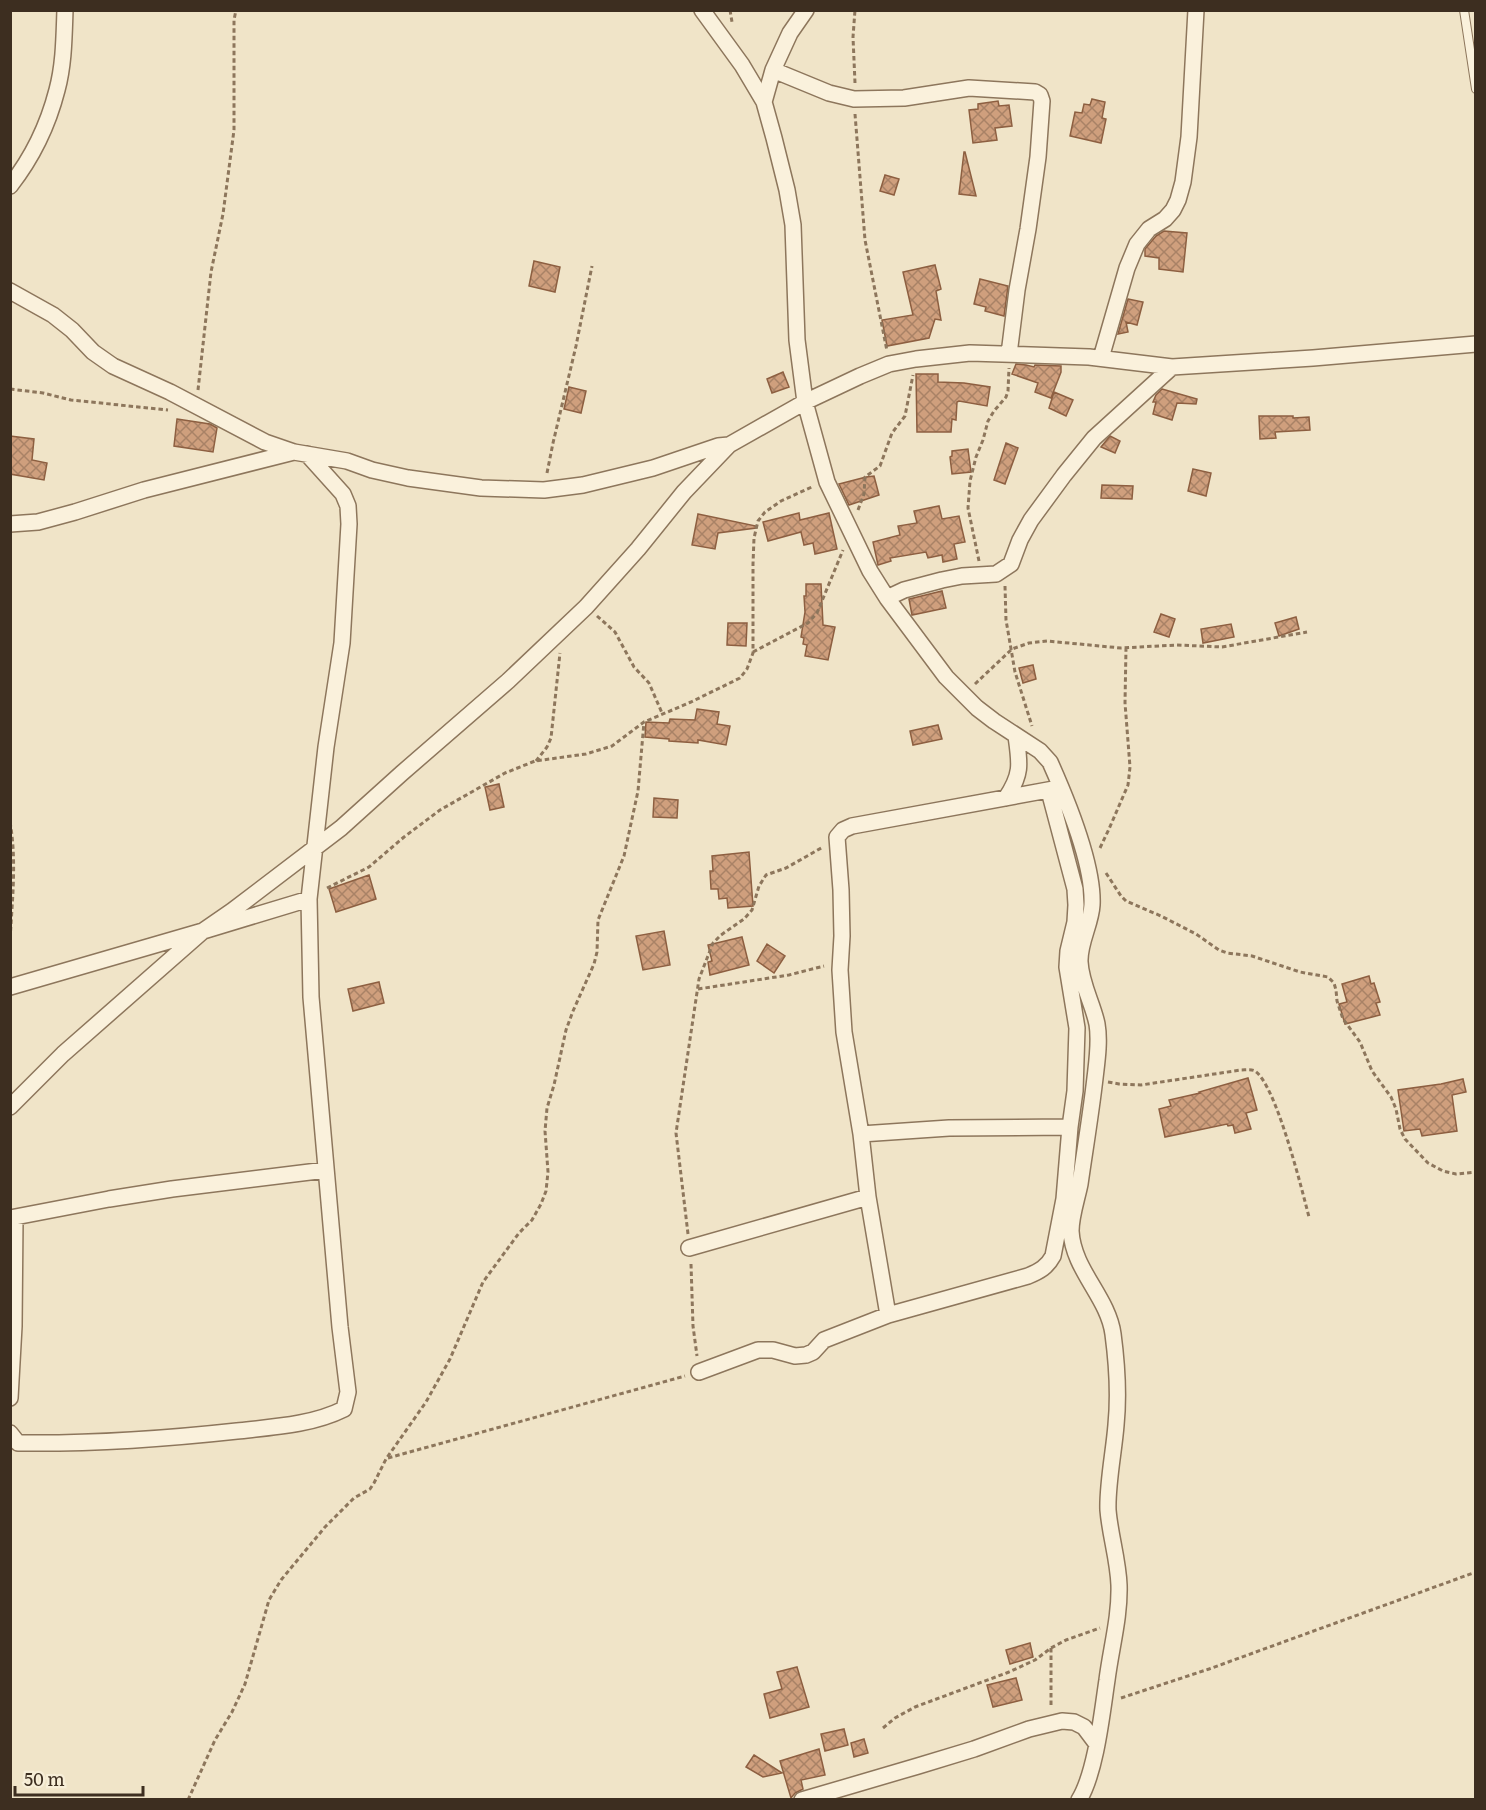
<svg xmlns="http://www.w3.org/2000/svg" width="1486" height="1810" viewBox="0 0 1486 1810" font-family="Literata,serif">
<defs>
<pattern id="building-cross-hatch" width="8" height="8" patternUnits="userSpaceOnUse" patternTransform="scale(1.5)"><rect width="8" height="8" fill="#cf9f7d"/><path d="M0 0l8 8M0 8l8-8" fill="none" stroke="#a98266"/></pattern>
</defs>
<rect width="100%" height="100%" fill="#f0e4c8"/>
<!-- building -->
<path fill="url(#building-cross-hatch)" stroke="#8d5f41" stroke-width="1.5" d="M1092,99L1105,102L1102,118L1106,119L1101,143L1070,136L1075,112L1082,113L1084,104L1090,105Z
M998,101L999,106L1009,105L1012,126L995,128L997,140L973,143L969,110L978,109V104Z
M964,152H965L976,196L959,194Z
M885,175L899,179L894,195L880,191Z
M1164,231L1187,233L1183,272L1159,269V258L1145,256V249L1156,236Z
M534,261L560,267L555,292L529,286Z
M935,265L941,289L936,291L941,320L935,319L929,338L887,346L882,320L913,315L903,272Z
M980,279L1008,286L1004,316L985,311L986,307L974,304Z
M1128,299L1143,302L1137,325L1126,322L1128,332L1118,334Z
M1016,364L1026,365L1034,367L1035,365L1061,366V372L1051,398L1035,392L1038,383L1012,374Z
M783,372L789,387L772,393L767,379Z
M916,374H938V382L964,383L990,387L987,406L959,401L957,402L956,420L952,419L951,432H917Z
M569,387L586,391L581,413L564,409Z
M1162,389L1197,399L1196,404L1177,403L1172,420L1153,414L1156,402H1153L1156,395Z
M1054,392L1073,400L1066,416L1049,408Z
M1259,416H1293V418L1309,417L1310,430L1275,432L1276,438L1260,439Z
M177,419L210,424L217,428L213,452L174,446Z
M10,436L34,439L32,460L47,463L44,480L10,474Z
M1110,436L1120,441L1115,453L1101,447Z
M1006,443L1018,448L1005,484L994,480Z
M968,449L971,472L952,474L950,457L952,456V451Z
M1193,469L1211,473L1206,496L1188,491Z
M874,476L879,495L849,505L839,484L866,477Z
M1102,485L1133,486L1132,499L1101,498Z
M939,506L942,519L959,516L965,542L954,544L957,559L943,562L942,555L928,558L926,552L890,558L891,561L878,565L873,542L900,535L898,526L917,523L914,511Z
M799,513L800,520L829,513L837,549L815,554L813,543L804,545L801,532L768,541L763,522Z
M698,514L756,526V528L718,533L715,549L692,545Z
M806,584H821L823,625L835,627L828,660L805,656L807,645L803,644L804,638L801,637L805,612L804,596H806Z
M942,591L946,608L912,615L909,599Z
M1161,614L1175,619L1169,637L1154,632Z
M1296,617L1299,629L1279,636L1275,623Z
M728,623H747L746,646L727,645Z
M1231,624L1234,637L1203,643L1201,629Z
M1033,665L1036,679L1023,683L1019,668Z
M697,709L719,712L717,724L730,726L726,745L698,740V743L669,741V739L645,737L646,722L669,723L670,719L695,720Z
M938,725L942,739L913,745L910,731Z
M499,784L504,807L490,810L485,787Z
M654,798L678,800L677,818L653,817Z
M749,852L753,906L728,908L727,898L719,899L718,889H711L710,871H713L712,856Z
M369,875L376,899L336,912L329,889Z
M664,931L670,965L643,970L636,936Z
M742,937L749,965L710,975L708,962L712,961L708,945Z
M767,944L785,956L774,973L757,961Z
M1369,976L1371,984L1374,983L1380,1002L1376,1003L1380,1015L1345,1024L1339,1004L1347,1002L1342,984Z
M379,982L384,1003L353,1011L348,989Z
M1248,1078L1257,1110L1246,1113L1251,1129L1235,1133L1233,1125L1228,1126L1227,1124L1165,1137L1159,1109L1171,1106L1169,1100L1200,1093L1199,1092Z
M1463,1079L1466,1092L1452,1095L1457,1131L1422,1136L1420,1129L1404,1131L1398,1090L1441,1084Z
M1030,1643L1033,1657L1010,1664L1006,1650Z
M797,1667L809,1707L770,1718L764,1694L782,1689L777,1672Z
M1016,1678L1022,1700L993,1707L987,1685Z
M844,1729L848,1745L825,1751L821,1734Z
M864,1739L868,1753L854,1757L851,1743Z
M819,1749L825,1775L801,1780L803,1789L795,1793L791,1798L780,1761Z
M754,1755L782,1773L763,1777L746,1767Z"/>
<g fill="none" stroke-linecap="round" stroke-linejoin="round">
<!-- service casing -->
<g stroke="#8d765c" stroke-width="10">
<path id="service" d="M1464,10L1476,89"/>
</g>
<!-- minor casing -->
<g stroke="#8d765c" stroke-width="18">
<path id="minor" d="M702,10L742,65L764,102L774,138L787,190L793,225L797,340L805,402L827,482L870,571L887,598L946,677L977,708L994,721L1040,751L1050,762C1067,800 1094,864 1092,905C1091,924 1079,943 1080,962C1081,984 1093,1004 1097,1024C1100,1041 1097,1061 1095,1078C1091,1113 1085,1149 1080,1184C1077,1199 1071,1216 1071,1231C1073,1270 1108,1297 1113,1334C1117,1364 1119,1395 1116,1425C1114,1451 1107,1485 1108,1510C1110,1535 1118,1559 1119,1585C1120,1617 1111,1648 1107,1680C1102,1713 1096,1772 1079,1800
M773,70L829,93L854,99L904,98L969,88L1035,92L1040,95L1042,101L1038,157L1028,229L1017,290L1009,354
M764,102L773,70L790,33L806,10
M10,186C32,158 48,125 57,90C64,64 64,37 65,10
M10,291L53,315L72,330L93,352L113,366L170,392L265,442L294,452L347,461L372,470L408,478L481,488L544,490L583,485L653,468L718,446L729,445
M1101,358L1127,268L1137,244L1149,229L1165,219L1173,210L1178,200L1183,182L1189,137L1196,10
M10,524L38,522L75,512L144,490L294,452
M887,598L904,590L942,580L962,576L996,574L1011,564L1020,540L1031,520L1064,475L1094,438L1172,367
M1006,798C1022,774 1020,764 1016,736
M10,987L203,931L309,899
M10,1107L63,1054L203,931L232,911L341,828L402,773L508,681L586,607L638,549L684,492L729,445L805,402L860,376L889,364L916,359L970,353L1089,357L1172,367L1313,358L1476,344
M861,1134L949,1128L1070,1127
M10,1218L109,1199L172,1189L326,1170
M689,1248L868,1197
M888,1315L868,1197L861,1134L844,1032L840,970L842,936L841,890L837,837L843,830L852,826L1059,788
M699,1372L758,1350H773L795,1356L806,1355L813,1352L824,1340L888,1315L1028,1276C1040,1271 1047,1267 1053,1256L1064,1199L1070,1127L1075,1091L1077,1028L1067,967L1068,951L1075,922L1076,905L1075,889L1049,791
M10,1398L14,1326L15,1218
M10,1433L18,1443C91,1444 164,1439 237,1431C273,1427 312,1425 344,1409L348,1392L340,1327L311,997L309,899L326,747L342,643L349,524L348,506L343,494L307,454
M802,1800L918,1766L974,1749L1029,1729L1062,1721L1074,1722L1084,1727L1096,1743"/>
</g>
<!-- path -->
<path stroke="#8d765c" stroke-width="3" stroke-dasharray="4.5 3" stroke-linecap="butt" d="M730,10L732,22
M855,83L853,37L855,10
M855,114L865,240L887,351
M10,389L43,393L71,400L168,410
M198,390L211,272L223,214L234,130V20L236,10
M547,473L553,443L576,346L592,266
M858,510L864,494L865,477L880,466L892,433L905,416L913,375
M979,561L968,508L970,481L976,457L983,440L988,421L994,411L1006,397L1008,391L1009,368
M1005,586L1006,620L1015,672L1032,726
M597,616L615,632L634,667L649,683L662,713
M753,652L808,623L817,613L843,550
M975,684L1012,649L1029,643L1047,641L1121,648L1177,645L1222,647L1307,632
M536,761L547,747L551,738L560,653
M10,822C17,861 12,902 10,941
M1100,848L1109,829L1128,785L1130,767L1125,703L1126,648
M1106,873L1121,896L1126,901L1161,916L1196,934L1219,950L1227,953L1252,956L1300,972L1328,977L1334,983L1336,990L1337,1001L1343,1019L1360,1042L1372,1071L1391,1097L1396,1109L1400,1129L1405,1139L1428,1163L1443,1171L1456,1174L1476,1172
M327,888L369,867L404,837L440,810L505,773L535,761L586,754L612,746L644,722L691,702L740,678L747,669L753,653V564L754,538L758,521L765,512L781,501L814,486
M698,989L789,975L824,966
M1108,1082L1119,1084L1141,1085L1241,1070C1246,1070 1251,1069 1255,1071C1276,1085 1302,1190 1309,1217
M688,1234L676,1133L699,979L713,943L721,935L744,919L752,910L759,886L766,875L786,868L823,847
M691,1264L693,1326L697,1356
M388,1458L685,1376
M1051,1648V1708
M1121,1698L1209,1669L1476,1572
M883,1728L895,1718L915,1707L1009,1672L1035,1660L1051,1648L1066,1640L1100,1628
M188,1800L215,1740L232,1712L245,1684L269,1600L281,1580L325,1527L354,1498L370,1489L374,1483L386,1459L426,1402L450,1359L483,1282L519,1233L532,1220L541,1204L546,1191L548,1172L545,1131L547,1108L554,1085L566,1030L573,1011L594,964L597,952L598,920L624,856L638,791L644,722"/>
<!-- service -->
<use href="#service" stroke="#faf1dc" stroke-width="8"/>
<!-- minor -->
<use href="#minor" stroke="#faf1dc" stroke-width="15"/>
</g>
<!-- border -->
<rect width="1486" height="1810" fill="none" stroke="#3d2e20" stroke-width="24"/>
<!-- scale -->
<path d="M15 1786v9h128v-9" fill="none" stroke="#3d2e20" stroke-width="3"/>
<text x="24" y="1786" font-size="18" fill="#3d2e20" stroke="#f7eed8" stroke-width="4.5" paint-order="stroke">50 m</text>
</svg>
